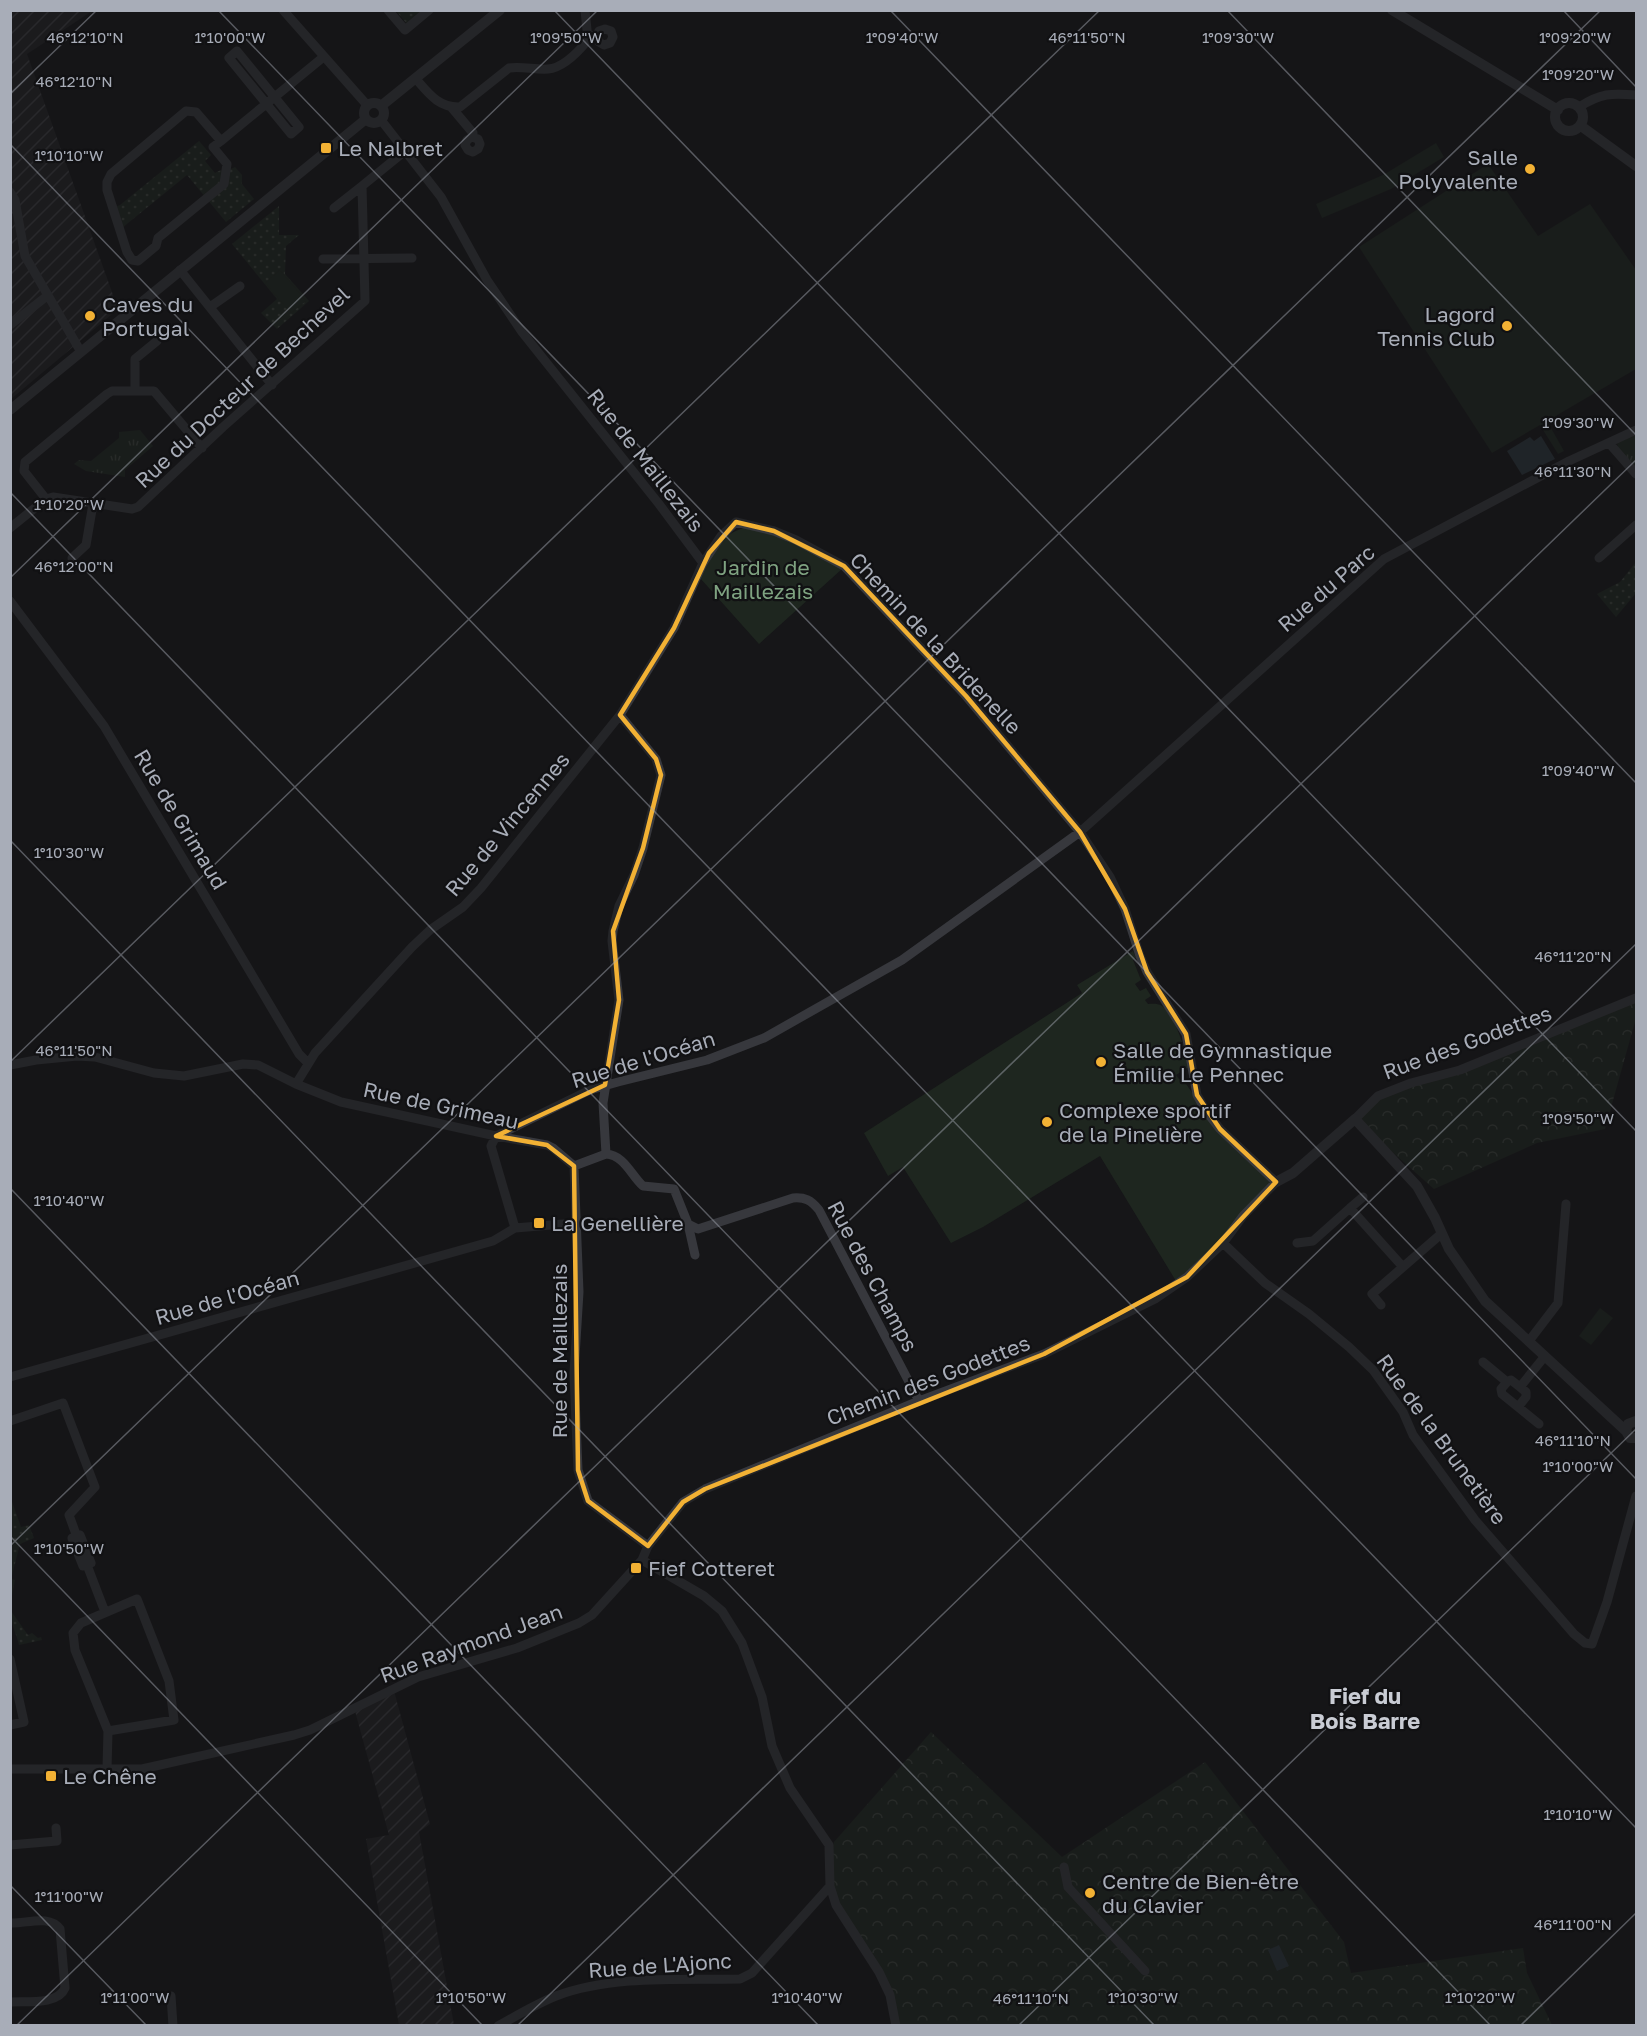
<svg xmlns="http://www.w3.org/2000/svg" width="1647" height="2036" viewBox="0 0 1647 2036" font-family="'Golos Text',sans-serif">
<defs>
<pattern id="industrial-furrows" width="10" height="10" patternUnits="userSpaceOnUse" patternTransform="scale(1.5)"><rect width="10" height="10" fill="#222225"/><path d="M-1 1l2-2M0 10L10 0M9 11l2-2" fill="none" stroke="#3f3f43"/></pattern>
<pattern id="grass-dots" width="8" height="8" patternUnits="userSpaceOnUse" patternTransform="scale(1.5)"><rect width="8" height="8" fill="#1e261f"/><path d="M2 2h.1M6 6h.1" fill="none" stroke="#3c433d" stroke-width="1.8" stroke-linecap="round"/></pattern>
<pattern id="forest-crowns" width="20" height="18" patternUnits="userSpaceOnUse" patternTransform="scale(1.5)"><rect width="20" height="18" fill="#1e261f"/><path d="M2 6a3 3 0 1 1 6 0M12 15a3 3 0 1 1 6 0" fill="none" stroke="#3c433d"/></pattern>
<pattern id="park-tufts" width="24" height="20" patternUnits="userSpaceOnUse" patternTransform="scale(1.5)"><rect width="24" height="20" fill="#1e261f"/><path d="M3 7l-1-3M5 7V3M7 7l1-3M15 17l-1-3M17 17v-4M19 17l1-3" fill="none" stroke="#3c433d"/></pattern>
</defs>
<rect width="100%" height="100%" fill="#161618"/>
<!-- industrial -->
<path fill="url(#industrial-furrows)" d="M11,11H92L27,54L118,309L11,399Z
M394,1691L430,1824L419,1832L454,2025H399L366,1839L389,1835L355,1711Z"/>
<!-- grass -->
<path fill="url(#grass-dots)" d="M396,11H423L407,24Z
M199,141L211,155L205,161L215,173C222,168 228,171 235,167L242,175V184L254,199L226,222L187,175L122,228L115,207L120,205Z
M279,206V235H299L286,246L285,274L309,301L277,329L261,313L277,299L232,244Z
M1636,562V593L1616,617L1597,594L1620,582Z
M11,1499L21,1527L29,1525L34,1538L20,1544L11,1579L15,1580L11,1600Z
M11,1611L28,1635L32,1633L38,1638L41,1637L42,1640L19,1645C16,1632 10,1624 11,1611Z"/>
<!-- forest -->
<path fill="url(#forest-crowns)" d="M1636,998V1018L1605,1129L1537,1143L1434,1189L1355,1119L1378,1096L1460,1070Z
M931,1732L1062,1857L1205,1762L1344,1942L1351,1973L1523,1948L1527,1973L1552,2025H896L890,1995L836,1905L829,1861L834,1842Z"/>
<!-- park -->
<path fill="url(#park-tufts)" d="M140,430L153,446L125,470V477L86,471L74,464L79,460L91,461L119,438V432Z
M1636,433V471L1619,451L1617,443Z"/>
<!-- garden -->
<path fill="#1e261f" d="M1436,143L1444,157L1391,189L1322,218L1316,204L1383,175Z
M1488,164L1538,236L1590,204L1636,270V369L1547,421L1564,451L1558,454L1540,425L1492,453L1359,247Z
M280,270L306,301L291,313L265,283Z
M746,527C781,535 811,552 842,569L759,644L700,578C714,553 715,537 746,527Z
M1133,951L1136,958L1133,960L1141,980L1135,984L1140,991L1146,988L1151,996L1145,1000L1148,1004C1153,1004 1157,1003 1162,1006C1175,1015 1186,1052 1189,1067L1176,1075L1179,1079L1182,1078L1206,1113L1272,1182L1221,1242L1176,1281L1100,1156L983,1227L951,1243L903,1167L888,1176L864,1133L1082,993L1077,985Z
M1600,1308L1613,1318L1591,1345L1579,1336Z"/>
<!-- water -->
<path fill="#2c353c" d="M1541,436L1555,459L1522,475L1507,451L1530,437L1534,441Z
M1279,1945L1289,1966L1277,1971L1268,1950Z"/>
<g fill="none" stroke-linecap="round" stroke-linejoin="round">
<!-- minor -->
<path stroke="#37383d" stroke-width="9" d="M283,10L367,105
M388,10L405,30L429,10
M588,35L597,36L599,31L605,29L611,31L613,37L610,43L604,45L599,42L597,36
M237,51L299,127L291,134L229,58Z
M416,79C429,94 439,108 460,107L509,68C522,66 535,70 548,69C563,68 579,51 588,40L585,10
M1579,107C1601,93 1611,93 1636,95
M452,108L473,133L472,137L467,140L465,145L468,150L473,152L478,149L480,144L478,139L472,137
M381,120L441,197L487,280L522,332L659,504L703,563L674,628L620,715L656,759L661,775L643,848L634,875L619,906L613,931L612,941L619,1000L603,1103L606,1154L574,1166L579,1292L574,1373L578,1470L588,1501L648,1546L642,1560L704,1596L722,1611L742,1643L762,1697L772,1746L790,1788L829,1845L830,1886L836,1905L879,1972L890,1995L896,2026
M221,141L196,112L186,111L111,174L107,182V190L127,252L132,260L138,261L156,246L158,238L224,184L227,164L213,147L221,141L321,59L324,57
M10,192L15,200L25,256L81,352
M334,208L362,186
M323,259L412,258
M180,270L272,385
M210,307L240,286
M10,325L47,296
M135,390V359L157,341
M1609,443L1636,474
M46,499L24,471L25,462L107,394L112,391H154L202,448
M10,528L46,499L53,497L132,509L138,507L223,427L365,301L362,186L405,151
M72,558L86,545L93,504
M1599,558L1636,525
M10,601L104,726L299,1054L308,1063
M10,1065L36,1060L77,1056L95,1057L154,1073L184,1076L243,1064L258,1065L296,1084L341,1102L496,1136L547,1145L553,1148L574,1166
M296,1084L315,1053L412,947L430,930L463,907L481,888L620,715
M1355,1119L1378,1096L1411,1083L1460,1070L1636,998
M606,1154C624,1155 631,1175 643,1186L674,1189L688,1224L695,1255
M1350,1208L1363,1197
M688,1224L698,1229L793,1198C805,1197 811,1200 819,1210L919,1401
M515,1228L575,1223
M1223,1243L1265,1283L1309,1314L1349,1347L1373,1370L1403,1412L1413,1435L1475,1520L1574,1634L1585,1643L1592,1644L1607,1602L1636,1496
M1297,1243L1313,1241L1350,1208L1403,1267L1441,1234
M1381,1305L1372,1294L1403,1267
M1529,1341L1558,1303L1566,1204
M1483,1362L1507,1382
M10,1377L493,1241L515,1228L491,1146L496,1136L590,1090L618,1082L707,1060L764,1038L902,960L1080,832L1384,559L1569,461L1636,430
M1518,1407L1526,1397V1392L1520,1387
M10,1421L63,1403L95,1487L69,1515L77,1537L72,1538L83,1566L87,1565L105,1612
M1539,1424L1502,1394L1501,1389L1508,1381L1511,1380L1520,1387L1545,1356
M77,1537L80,1535L91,1563L87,1565
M648,1546L683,1502L705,1489L919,1401L1044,1354L1155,1299L1187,1277L1223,1243L1243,1216L1276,1182L1220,1129L1206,1111L1197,1095L1186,1034L1147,972L1140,956L1125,909L1110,877L1080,832L966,696L844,566L796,540L774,531L736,522L721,536L703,563
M10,1659L24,1722L10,1725
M10,1769H142L294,1735L310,1730L418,1677L517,1648L579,1623L592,1615L642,1560
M107,1769L108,1731L75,1650L73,1633L81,1623L137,1599L169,1681L174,1720L108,1731
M10,1845L57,1841L56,1828
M1064,1867L1068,1887L1145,1971
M10,1923C26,1924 49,1914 60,1929L65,1988C58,2005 27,2001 10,2002
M171,1996L173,2026
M498,2026C516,2016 536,2004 556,1996C611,1975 682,1980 740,1979L752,1973L830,1886"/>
<!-- tertiary -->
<path stroke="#37383d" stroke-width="10" d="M1392,10L1558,110
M364 113a10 10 0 1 1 20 0a10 10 0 1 1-20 0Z
M1555 117a14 14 0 1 1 28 0a14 14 0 1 1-28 0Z
M381,106L500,10
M1581,126L1636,166
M10,410L366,119
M1276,1182L1293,1173L1355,1119L1417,1186L1435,1218L1449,1249L1485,1301L1626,1431
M1636,1421L1628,1424L1626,1431L1630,1438H1636"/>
</g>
<!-- marked area -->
<path d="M0 0H1647V2036H0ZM736,522L774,531L844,566L966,696L1080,832L1125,909L1147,972L1186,1034L1197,1095L1220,1129L1276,1182L1187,1277L1044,1354L705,1489L683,1502L648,1546L588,1501L578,1470L574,1166L547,1145L496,1136L605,1085L619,1000L613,931L643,848L661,775L656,759L620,715L674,628L709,553Z" fill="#161618" fill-opacity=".55" fill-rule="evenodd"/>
<path fill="none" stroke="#f2b134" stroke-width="4.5" stroke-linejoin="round" d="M736,522L774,531L844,566L966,696L1080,832L1125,909L1147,972L1186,1034L1197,1095L1220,1129L1276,1182L1187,1277L1044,1354L705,1489L683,1502L648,1546L588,1501L578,1470L574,1166L547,1145L496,1136L605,1085L619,1000L613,931L643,848L661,775L656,759L620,715L674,628L709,553Z"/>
<!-- ticks -->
<path fill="none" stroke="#a8adb8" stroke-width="1.5" stroke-opacity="0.45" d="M218,10L1636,1479M554,10L1636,1131M890,10L1636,783M1227,10L1636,435M1563,10L1636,87M10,94L97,10M10,144L1636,1828M10,492L1491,2026M10,578L598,10M10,840L1155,2026M10,1062L1100,10M10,1188L819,2026M10,1536L483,2026M10,1546L1601,10M10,1885L147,2026M16,2026L1636,460M517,2026L1636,944M1018,2026L1636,1429M1520,2026L1636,1913"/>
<!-- markers -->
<g fill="#f2b134" stroke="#111113" stroke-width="2">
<rect x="320" y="142" width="12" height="12" rx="3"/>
<circle cx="1530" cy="169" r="6"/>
<circle cx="90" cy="316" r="6"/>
<circle cx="1507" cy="326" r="6"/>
<circle cx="1101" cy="1062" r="6"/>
<circle cx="1047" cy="1122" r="6"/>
<rect x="533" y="1217" width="12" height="12" rx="3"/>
<rect x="630" y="1562" width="12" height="12" rx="3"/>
<rect x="45" y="1770" width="12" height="12" rx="3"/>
<circle cx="1090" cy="1893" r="6"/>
</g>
<g text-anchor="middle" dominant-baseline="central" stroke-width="4.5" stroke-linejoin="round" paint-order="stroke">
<!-- poi labels -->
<g font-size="21" fill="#a8adb8" stroke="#111113" text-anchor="start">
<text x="338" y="148">Le Nalbret</text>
<text x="1518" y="157" text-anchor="end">Salle<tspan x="1518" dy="24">Polyvalente</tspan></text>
<text x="102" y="304">Caves du<tspan x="102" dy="24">Portugal</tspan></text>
<text x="1495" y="314" text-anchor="end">Lagord<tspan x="1495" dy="24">Tennis Club</tspan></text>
<text x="1113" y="1050">Salle de Gymnastique<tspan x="1113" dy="24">Émilie Le Pennec</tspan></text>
<text x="1059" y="1110">Complexe sportif<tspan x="1059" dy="24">de la Pinelière</tspan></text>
<text x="551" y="1223">La Genellière</text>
<text x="648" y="1568">Fief Cotteret</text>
<text x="63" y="1776">Le Chêne</text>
<text x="1102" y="1881">Centre de Bien-être<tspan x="1102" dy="24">du Clavier</tspan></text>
</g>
<!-- street labels -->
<g font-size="21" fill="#a8adb8" stroke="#111113">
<text transform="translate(242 387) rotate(-43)">Rue du Docteur de Bechevel</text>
<text transform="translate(646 460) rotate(52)">Rue de Maillezais</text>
<text transform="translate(1326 588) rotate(-41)">Rue du Parc</text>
<text transform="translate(936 643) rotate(47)">Chemin de la Bridenelle</text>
<text transform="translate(181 819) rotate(59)">Rue de Grimaud</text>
<text transform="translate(507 824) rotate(-50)">Rue de Vincennes</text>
<text transform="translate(1467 1042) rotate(-20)">Rue des Godettes</text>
<text transform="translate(643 1059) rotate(-17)">Rue de l'Océan</text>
<text transform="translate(441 1105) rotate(12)">Rue de Grimeau</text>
<text transform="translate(873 1276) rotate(62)">Rue des Champs</text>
<text transform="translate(227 1297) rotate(-16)">Rue de l'Océan</text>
<text transform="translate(559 1351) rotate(-90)">Rue de Maillezais</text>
<text transform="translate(928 1380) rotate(-21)">Chemin des Godettes</text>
<text transform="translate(1442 1439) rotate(54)">Rue de la Brunetière</text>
<text transform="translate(471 1643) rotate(-20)">Rue Raymond Jean</text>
<text transform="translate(660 1965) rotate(-4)">Rue de L'Ajonc</text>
</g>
<!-- park labels -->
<g font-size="21" fill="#7fa381" stroke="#111113">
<text x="763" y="567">Jardin de<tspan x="763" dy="24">Maillezais</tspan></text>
</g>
<!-- neighbourhood labels -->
<g font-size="22" font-weight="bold" fill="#c9ccd4" stroke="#111113">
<text x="1365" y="1695">Fief du<tspan x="1365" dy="25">Bois Barre</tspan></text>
</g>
</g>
<g font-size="15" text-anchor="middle" fill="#a8adb8" stroke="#111113" stroke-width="4.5" stroke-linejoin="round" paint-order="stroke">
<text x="85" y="43">46°12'10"N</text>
<text x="1087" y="43">46°11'50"N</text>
<text x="566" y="43">1°09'50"W</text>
<text x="230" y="43">1°10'00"W</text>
<text x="902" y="43">1°09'40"W</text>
<text x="1238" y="43">1°09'30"W</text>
<text x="1575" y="43">1°09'20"W</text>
<text x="1578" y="80">1°09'20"W</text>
<text x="74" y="87">46°12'10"N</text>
<text x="69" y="161">1°10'10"W</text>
<text x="1578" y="428">1°09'30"W</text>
<text x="1573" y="477">46°11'30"N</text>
<text x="69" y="510">1°10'20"W</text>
<text x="74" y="572">46°12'00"N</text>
<text x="1578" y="776">1°09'40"W</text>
<text x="69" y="858">1°10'30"W</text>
<text x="1573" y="962">46°11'20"N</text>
<text x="74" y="1056">46°11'50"N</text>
<text x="1578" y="1124">1°09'50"W</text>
<text x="69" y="1206">1°10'40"W</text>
<text x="1573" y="1446">46°11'10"N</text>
<text x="1578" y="1472">1°10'00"W</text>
<text x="69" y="1554">1°10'50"W</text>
<text x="1578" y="1820">1°10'10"W</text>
<text x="69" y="1902">1°11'00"W</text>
<text x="1573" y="1930">46°11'00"N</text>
<text x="135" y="2003">1°11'00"W</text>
<text x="471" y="2003">1°10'50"W</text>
<text x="807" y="2003">1°10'40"W</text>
<text x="1143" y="2003">1°10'30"W</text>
<text x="1480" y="2003">1°10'20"W</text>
<text x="1031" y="2004">46°11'10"N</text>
</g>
<!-- border -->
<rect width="1647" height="2036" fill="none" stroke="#a8adb8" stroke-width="24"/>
</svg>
